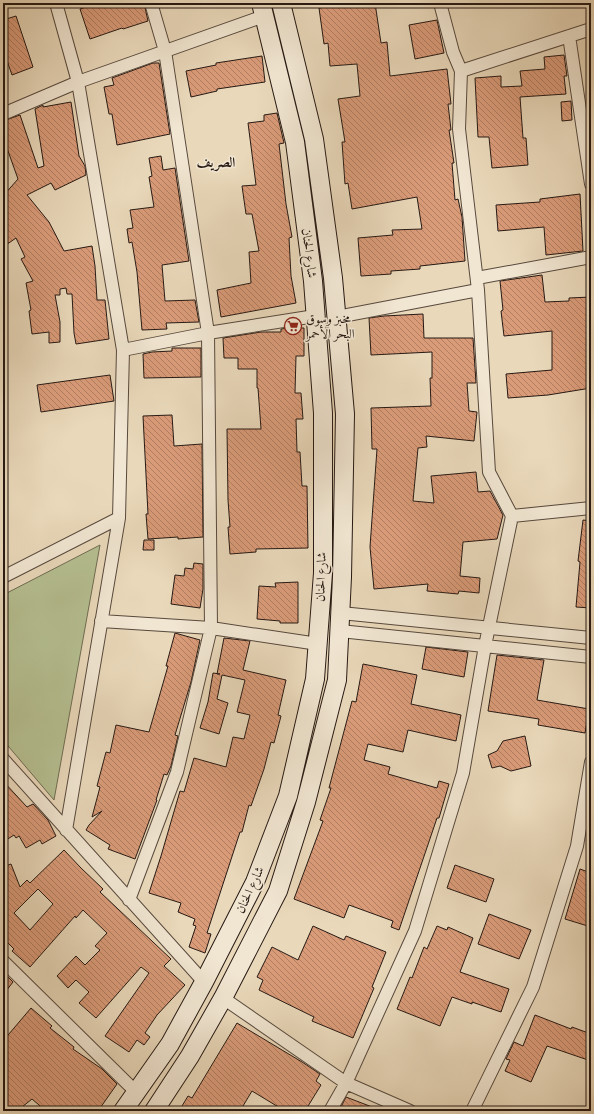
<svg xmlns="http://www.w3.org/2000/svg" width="594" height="1114" viewBox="0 0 594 1114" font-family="'IM FELL Double Pica',Amiri,serif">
<defs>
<pattern id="building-back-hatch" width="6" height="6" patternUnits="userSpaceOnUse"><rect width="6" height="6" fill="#da9b79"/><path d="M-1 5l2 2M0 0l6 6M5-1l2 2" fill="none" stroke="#b17e62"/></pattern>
</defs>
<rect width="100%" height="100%" fill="#e9d8ba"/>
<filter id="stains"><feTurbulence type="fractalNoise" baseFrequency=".005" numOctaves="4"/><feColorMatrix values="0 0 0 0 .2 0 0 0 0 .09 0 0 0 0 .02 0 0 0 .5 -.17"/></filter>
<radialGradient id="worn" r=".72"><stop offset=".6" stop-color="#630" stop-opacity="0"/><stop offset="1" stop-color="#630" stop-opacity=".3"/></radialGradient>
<!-- park -->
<path fill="#b5bf91" stroke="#6e6c52" d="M100,545L54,800L3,740V595Z"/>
<!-- building -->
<path fill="url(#building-back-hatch)" stroke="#261913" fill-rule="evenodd" d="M99,3H144L148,21L123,29L122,28L90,39L80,9Z
M355,3H375L381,43L387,42L390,76L447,69L451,104H448L451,130H449L454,163H452L455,200L458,199L462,217L465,261L420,266V269L391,271V274L361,276L358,238L393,235L392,230L422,229L417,197L352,209L348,183L345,184L342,142H345L338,99L360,96L357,64L330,66L328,43L324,44L319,8Z
M16,16L33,67L12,75L5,55L3,56V20Z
M437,20L444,53L415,59L409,25Z
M564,55L567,76H564L566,94L520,97L523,138H526L528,165L492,168L489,137H478L475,78L501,76V87L522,86L520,71L545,69L544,57Z
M262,56L265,82L217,89V91L191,97L186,71L216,65V63Z
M153,63H159L170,134L117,145L112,114H109L104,87L114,85L112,78Z
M571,101L572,120L562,121L561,102Z
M71,102L79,156L85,166L86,175L55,190L51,183L27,195L49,222L64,251L92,246L95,266L97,300H105L109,339L76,344L74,333L72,294H67L66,288L60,289V295H55L60,322V342L49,343V332L32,334L29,311L31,310L26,283L33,281L21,259L25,257L16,238L3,247V196L18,179L3,137V121L20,115L38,168L44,166L35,109L43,105V107Z
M277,113L284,143L279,144L286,204L292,237L289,238L291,276L296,303L221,317L217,290L251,283L249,252L259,251L252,214H246L242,186L256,185L248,123L264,121V115Z
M161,156L163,170L175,168L189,261L162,265L165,301L195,300L199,322L166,323L167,329L142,330L137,272L132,242L129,243L127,229L133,228L130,210L154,207L149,177L152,176L149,158Z
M580,194L583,251L546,255L544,227L498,231L496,205L540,202V199Z
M542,275L545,302L569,301V298L591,297V388L548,395L508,398L506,374L552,370V331L504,336L501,311L503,310L500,281Z
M423,314L424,338H473L476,383H467L469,411L477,412L474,441L426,436L427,447L418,448L413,501L434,503L431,476L476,472L478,492L490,491L503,515L497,539L463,542L460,576L480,578L479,593L459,591L458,594L427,591L428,584L374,589L370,547L377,449H372L371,408L431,406L430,378H432V352L371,355L369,318L384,316Z
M289,328H304V356H296L295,393H301L303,419H296L297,452H300L302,486H307L308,548L256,549V552L230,554L228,527H230L228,500L227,429H261L258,388H257V369H238V358H224L223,338L261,332H281V329Z
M172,348H201V377L144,378L143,354L152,352L172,351Z
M110,375L114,401L41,412L37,385Z
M172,415L174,446L202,444L203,537L178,539V537L148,539L146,514H148L143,416Z
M583,520L591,521V608L576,607L580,562L578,561Z
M144,540H154V550H143Z
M194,563L203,564V589L200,608L171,604L175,575L184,576L185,568L193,569Z
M298,582V623H280V621L257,619L259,586L276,587L275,583Z
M175,633L200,640L191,682L175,735L178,736L171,766L167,775L164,774L156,800H157L135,859L108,849L110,845L86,830L89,825L102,811L92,817L100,787L97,786L106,752L110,753L116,725L149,732L168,666H166Z
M224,638L250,641L243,670L286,680L278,715L281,716L274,743L271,742L264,769L251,806L249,805L242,832H240L207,933L211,934L205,953L189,947L196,926L193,925L195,919L178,912L181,903L149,893L161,856L180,791L184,792L194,758L226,767L233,737L244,739L250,715L237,712L245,680L222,675L217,699L228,703L219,734L200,728L208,702L213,673L220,674H217Z
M426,647L468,652L464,677L422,669Z
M497,655L544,660L537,700L589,709L585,733L538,725L539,719L488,711Z
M363,664L417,675L411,704L461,715L456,741L408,730L403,752L368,744L364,760L390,767L388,774L437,788L439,781L449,784L439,818H437L399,930L391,927L393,921L349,905L344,918L294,899L323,821L320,820L331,788H329L352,701L356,702Z
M525,736L531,766L511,771L500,766L492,768L488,755L497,751L503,741Z
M3,781L27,807L33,804L48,820L56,836L42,844L40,840L26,848L19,836L16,838L14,835L3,842Z
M64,850L81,868L103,889L100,892L171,959L164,966L185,985L157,1015L145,1033L150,1037L144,1045L137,1040L129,1052L105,1036L149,973L141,967L96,1018L79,1003L89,992L76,980L68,988L57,976L76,956L85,965L100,950L95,946L107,933L83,910L76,918L75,916L30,967L12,951L14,949L3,938V867L11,864L20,887L27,880L30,883ZM38,889L53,904L30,930L14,913Z
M455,865L494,879L486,902L447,888Z
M580,869L591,873V927L565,919Z
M489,914L531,930L519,959L478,944Z
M313,926L344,940L346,936L386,952L372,987L374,988L353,1038L312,1021L314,1017L259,990L263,980L257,977L272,947L298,960Z
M437,926L447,930L448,927L473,938L460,972L509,989L501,1012L472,1002V1004L452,997L440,1026L397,1009L410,977L412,978L424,947L427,949Z
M3,972L13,982L3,995Z
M31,1008L52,1026L50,1028L74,1047L73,1049L102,1069L117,1084L98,1111H46L32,1099L17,1111H10L3,1102V1041Z
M535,1015L571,1029L572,1027L591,1034V1061L547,1046L531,1082L505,1071L510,1060L506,1059L514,1042L523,1046Z
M237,1023L302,1062L320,1074L316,1081L321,1085L305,1111H285L252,1091L240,1111H179L188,1096L192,1098Z
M346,1097L380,1110V1111H339Z"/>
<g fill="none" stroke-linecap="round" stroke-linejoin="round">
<!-- minor casing -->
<g stroke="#57493d" stroke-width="14">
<path id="minor" d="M56,3L78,82L123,350L119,518L66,830
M569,36L591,184
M461,71L591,29
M3,114L78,82L264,16
M477,278L591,257
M337,317L478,290
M123,350L208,333L315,316
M512,516L591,508
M3,577L119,518
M341,613L591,638
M101,621L211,628L318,644
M340,631L591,657
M3,759L204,982
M129,900L177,772L211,628L208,333L165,51L151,3
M3,961L136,1092
M223,998L346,1083L410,1111
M330,1111L346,1083L415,931L463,773L485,646L512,516L489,472L478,290L459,129L461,71L453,52L440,3
M472,1111L533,987L577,846L591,762"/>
</g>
<!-- secondary casing -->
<g stroke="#261913" stroke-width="20">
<path id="secondary" d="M123,1111L170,1044L204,982L255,882L288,796L315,679L323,573V413L313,281L295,142L261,3
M154,1111L190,1056L223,998L278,891L306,802L337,680L342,577L345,414L333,278L314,139L281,3"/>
</g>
<!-- minor -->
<use href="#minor" stroke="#f1e6d2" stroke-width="12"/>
<!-- secondary -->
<use href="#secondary" stroke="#f1e6d2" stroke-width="18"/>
</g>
<!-- icons -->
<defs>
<g id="supermarket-ring" transform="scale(0.9)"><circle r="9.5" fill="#f1e6d2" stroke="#8f2418" stroke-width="1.5"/><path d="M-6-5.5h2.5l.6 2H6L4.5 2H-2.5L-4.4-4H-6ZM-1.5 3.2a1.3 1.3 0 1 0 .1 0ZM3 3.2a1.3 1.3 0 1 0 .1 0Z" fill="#8f2418"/></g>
</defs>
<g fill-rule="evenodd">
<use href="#supermarket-ring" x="293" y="326"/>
</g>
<g text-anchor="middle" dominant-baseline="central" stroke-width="3" stroke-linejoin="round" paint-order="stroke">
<!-- street labels -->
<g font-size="13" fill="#261913" stroke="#f1e6d2">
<text transform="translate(309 253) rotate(83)">شارع الحنان</text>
<text transform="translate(321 577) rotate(-88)">شارع الحنان</text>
<text transform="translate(250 890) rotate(-65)">شارع الحنان</text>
</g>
<!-- poi labels -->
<g font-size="13" fill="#261913" stroke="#f1e6d2" text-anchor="start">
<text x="306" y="319">مخبز وسوق<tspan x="306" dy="15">البحر الأحمر</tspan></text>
</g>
<!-- neighbourhood labels -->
<g font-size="14" font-weight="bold" fill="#261913" stroke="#f1e6d2">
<text x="216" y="162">الصريف</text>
</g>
</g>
<!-- margin -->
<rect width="594" height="1114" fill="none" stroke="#e9d8ba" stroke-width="16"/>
<rect x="4" y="4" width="586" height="1106" fill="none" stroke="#261913" stroke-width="2"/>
<rect x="8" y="8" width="578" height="1098" fill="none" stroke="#261913"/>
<rect width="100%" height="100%" filter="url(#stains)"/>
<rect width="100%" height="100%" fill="url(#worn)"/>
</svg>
